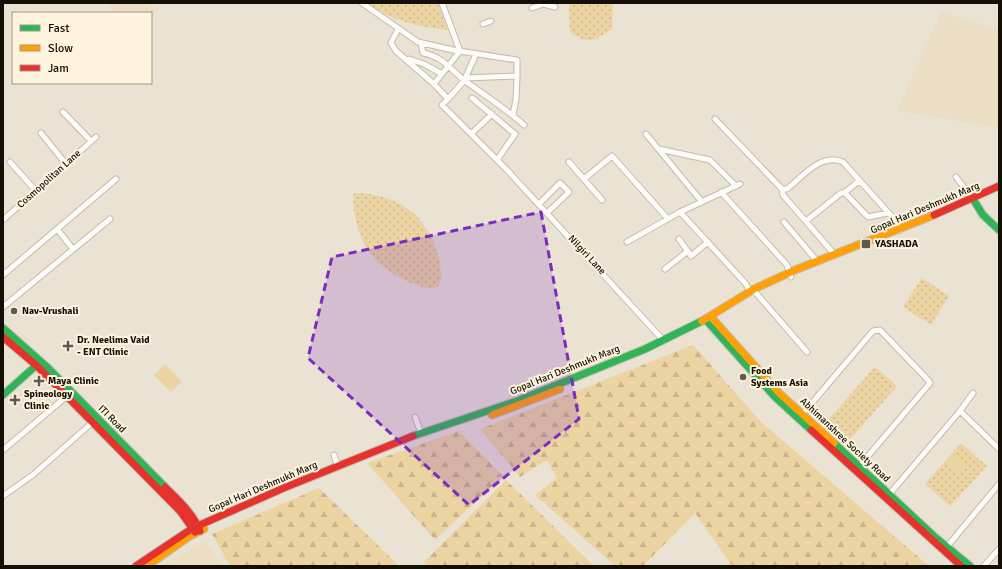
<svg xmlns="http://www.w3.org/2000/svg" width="1002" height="569" viewBox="0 0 1002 569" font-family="Signika,sans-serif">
<defs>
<pattern id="grass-dots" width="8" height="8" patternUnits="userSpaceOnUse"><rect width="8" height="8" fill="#ebd4a1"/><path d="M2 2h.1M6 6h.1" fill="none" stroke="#c9b589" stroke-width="1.8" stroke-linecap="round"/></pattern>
<pattern id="forest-firs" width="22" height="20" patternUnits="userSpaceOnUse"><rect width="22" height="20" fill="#ebd4a1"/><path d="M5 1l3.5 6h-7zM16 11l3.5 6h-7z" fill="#c9b589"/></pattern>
</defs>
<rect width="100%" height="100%" fill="#eae2d3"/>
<!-- built -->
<path fill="#ebdec4" d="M107,3H135L160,7L151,15V13H116Z
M941,12L999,29V128L897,111Z
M204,540L222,566H163Z"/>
<!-- grass -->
<path fill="url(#grass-dots)" d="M365,3H438L448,30C415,26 394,21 365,3Z
M569,3H613L612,29C594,41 589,45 570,32Z
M355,193C400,194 432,218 440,264C441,270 443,283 437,287C432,290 419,286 414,284C372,268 354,239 353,195Z
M922,278L949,296L931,325L903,307Z
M875,367L897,386L846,444L824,424Z
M961,443L987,466L950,506L925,484Z"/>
<!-- forest -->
<path fill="url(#forest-firs)" d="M693,345L761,422L929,566H732L695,513L643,566H615L535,495L557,478L547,460L520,477L480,429Z
M459,431L503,476L435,540L367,463Z
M506,480L592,564L590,566H428L424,562Z
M319,488L399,566H230L212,534Z"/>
<!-- pitch -->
<path fill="#ebd4a1" d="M165,364L182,382L171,392L154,375Z
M954,456L967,467L960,475L948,464Z"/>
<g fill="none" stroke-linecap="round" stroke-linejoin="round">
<!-- street casing -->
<g stroke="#c2bcb0" stroke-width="7">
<path id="street" d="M362,3L418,42L453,50L517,60V76L465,78
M442,3L460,51L434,84L448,99L464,81L476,54
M532,8L543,4L555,7
M483,24L491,21
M398,29L391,43L396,51L434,84
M421,43L423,53C443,57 448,67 464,80C484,95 504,107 524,125
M409,59L424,64L442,74
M472,98L515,134L497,160
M448,99L442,105L508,171L664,341
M63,112L91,141
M513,115L516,99L517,76
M715,119L782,189H787C803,176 822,152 843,162L895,220L900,230
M41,133L66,164
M471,134L492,114
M646,134L702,202
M659,149L710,160L736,186
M10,162L36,191
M569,162L602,200
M956,177L973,199
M584,179L612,156L668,219
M782,189L783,195L835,255
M721,192L787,265L791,277
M844,193L859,181
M539,204L560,183L569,192L547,213
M680,212L746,284L750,292
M3,220L96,137
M806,221L841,193H845L868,217L888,213
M784,222L817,261
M57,229L73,249
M679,239L691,256L708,242
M627,242L680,212L740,184
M665,269L688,251
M3,275L116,179
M756,293L807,352
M3,307L110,219
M960,411L973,393
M415,417L421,433
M800,417L873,331L880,330L929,381L930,383L857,469
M3,450L67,396
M334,455L338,467
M3,496L34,474L95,420
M887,497L960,411L999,449
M946,548L999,484
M984,566L999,549"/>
</g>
<!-- fast casing -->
<g stroke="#c2bcb0" stroke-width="9">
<path id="fast" d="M973,199L983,215L999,230
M706,320L775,397L811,430
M3,328L46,366L165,487
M3,395L40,362
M413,436L517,401L645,349L702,321
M834,443L936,538L970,566"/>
</g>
<!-- slow casing -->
<g stroke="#c2bcb0" stroke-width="9">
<path id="slow" d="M711,317L779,393L834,443
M702,321L754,289L795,270L934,215
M492,415L560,389
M147,566L190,536L204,529"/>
</g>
<!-- jam casing -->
<g stroke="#c2bcb0" stroke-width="9">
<path id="jam" d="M934,215L999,186
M3,337L37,366L180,511L195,532
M811,430L961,566
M165,487C179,501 193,513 200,531
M136,566L193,528L286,487L413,436"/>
</g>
<!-- street -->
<use href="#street" stroke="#fcfbf8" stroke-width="5"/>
<!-- fast -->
<use href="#fast" stroke="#30b455" stroke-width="7"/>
<!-- slow -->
<use href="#slow" stroke="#ff9f0a" stroke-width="7"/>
<!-- jam -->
<use href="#jam" stroke="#e5322d" stroke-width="7"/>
</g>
<!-- marked area -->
<path fill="#7b2cbf" fill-opacity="0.2" stroke="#7b2cbf" stroke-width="3" stroke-dasharray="8 5" stroke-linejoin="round" d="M541,212L579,419L469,505L308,358L332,257Z"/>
<!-- markers -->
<g fill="#5f594e" stroke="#fef4dd" stroke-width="1.5">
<rect x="861" y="239" width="10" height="10" rx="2"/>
<circle cx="14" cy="311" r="4"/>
<path d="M66 340h4v4h4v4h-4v4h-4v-4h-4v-4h4z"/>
<circle cx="743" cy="377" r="4"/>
<path d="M37 375h4v4h4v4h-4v4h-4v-4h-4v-4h4z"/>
<path d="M13 394h4v4h4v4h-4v4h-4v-4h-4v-4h4z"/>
</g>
<g text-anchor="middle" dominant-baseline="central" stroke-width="4" stroke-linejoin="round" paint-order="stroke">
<!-- street labels -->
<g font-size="10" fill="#140f06" stroke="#fef4dd">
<text transform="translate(49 179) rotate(-42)">Cosmopolitan Lane</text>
<text transform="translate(925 208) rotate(-23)">Gopal Hari Deshmukh Marg</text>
<text transform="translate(587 255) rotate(47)">Nilgiri Lane</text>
<text transform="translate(565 370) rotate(-22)">Gopal Hari Deshmukh Marg</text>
<text transform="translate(112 419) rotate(45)">ITI Road</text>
<text transform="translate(845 440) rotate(43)">Abhimanshree Society Road</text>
<text transform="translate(263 487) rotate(-23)">Gopal Hari Deshmukh Marg</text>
</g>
<!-- poi labels -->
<g font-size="10" font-weight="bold" fill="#140f06" stroke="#fef4dd" text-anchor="start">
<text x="875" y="244">YASHADA</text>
<text x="22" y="311">Nav-Vrushali</text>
<text x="77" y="340">Dr. Neelima Vaid<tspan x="77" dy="12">- ENT Clinic</tspan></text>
<text x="751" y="371">Food<tspan x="751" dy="12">Systems Asia</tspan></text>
<text x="48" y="381">Maya Clinic</text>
<text x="24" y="394">Spineology<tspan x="24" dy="12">Clinic</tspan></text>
</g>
</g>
<!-- border -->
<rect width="1002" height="569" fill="none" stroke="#140f06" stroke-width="8"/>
<!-- legend -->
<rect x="12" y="12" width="140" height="72" fill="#fef4dd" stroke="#a09887"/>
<rect x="20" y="25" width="20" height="6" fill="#30b455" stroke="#a09887"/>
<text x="48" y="32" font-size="12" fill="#140f06">Fast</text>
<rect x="20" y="45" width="20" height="6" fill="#ff9f0a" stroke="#a09887"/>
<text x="48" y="52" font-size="12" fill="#140f06">Slow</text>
<rect x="20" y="65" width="20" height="6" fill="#e5322d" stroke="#a09887"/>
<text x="48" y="72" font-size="12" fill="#140f06">Jam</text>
</svg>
